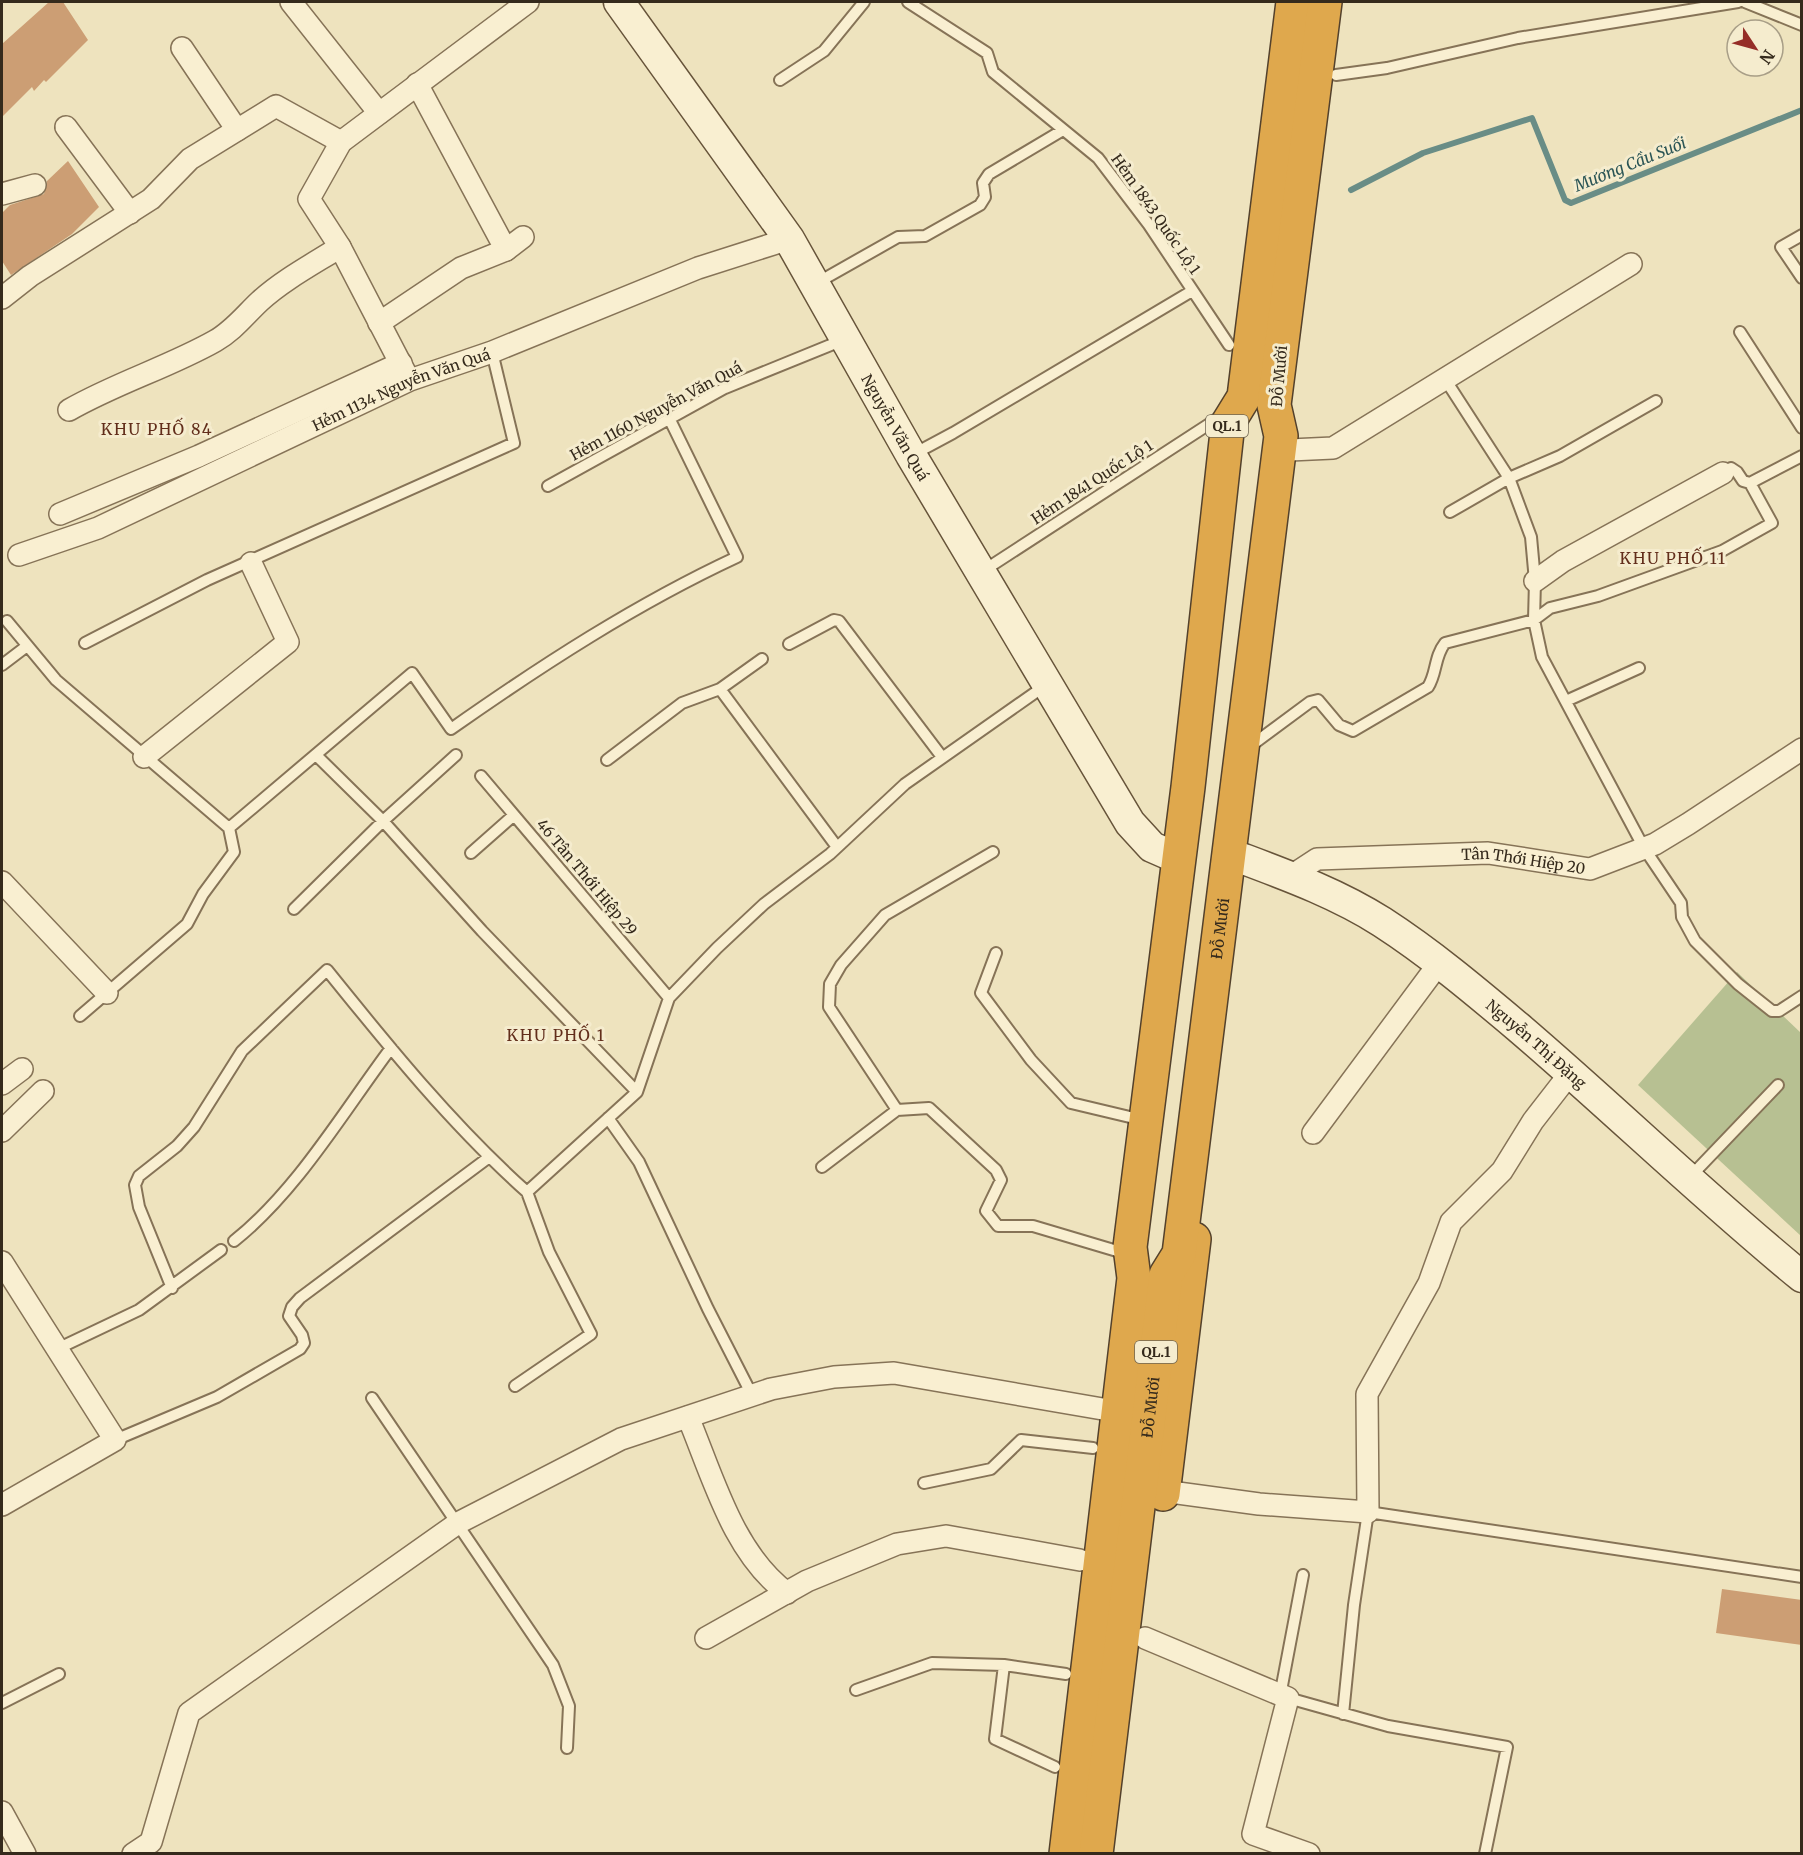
<svg xmlns="http://www.w3.org/2000/svg" width="1803" height="1855" viewBox="0 0 1803 1855" font-family="Merriweather,serif">
<rect width="100%" height="100%" fill="#eee3be"/>
<!-- cemetery -->
<path fill="#b7c092" d="M1737,972L1801,1033V1236L1638,1085Z"/>
<g fill="none" stroke-linecap="round" stroke-linejoin="round">
<!-- stream -->
<path stroke="#698d86" stroke-width="6" d="M1351,190L1423,153L1532,118L1565,200L1571,203L1802,110"/>
</g>
<!-- building -->
<path fill="#cc9e74" d="M49,2H63L88,40L46,82L44,80L34,91L32,87L2,117V44Z
M68,161L99,207L72,234L11,275L2,261V213L10,205L44,194L47,181Z
M1722,1589L1802,1600V1645L1716,1633Z"/>
<g fill="none" stroke-linecap="round" stroke-linejoin="round">
<!-- lane casing -->
<g stroke="#867357" stroke-width="14">
<path id="lane" d="M908,2L987,53L993,72L1098,158L1149,225L1229,345
M1745,2L1802,25
M1336,75L1387,68L1518,38L1738,2
M780,80L824,51L864,2
M1802,235L1781,247L1802,278
M815,284L898,237L925,236L980,205L985,197L983,183L989,174L1063,130
M1740,332L1802,428
M1445,379L1509,478L1531,537L1535,581L1534,620L1542,657L1644,848L1681,903L1682,917L1695,941L1738,984L1772,1011H1779L1802,996
M912,455L953,433L1192,291
M1723,473L1731,468L1737,472L1743,481L1750,483L1802,456
M548,486L725,388L843,340
M1450,512L1509,478L1560,456L1656,401
M983,571L1220,417
M7,621L56,680L229,828L412,673L451,729C542,665 636,604 737,557L670,420
M85,643L207,580L514,443L492,352
M789,644L834,620L839,621L942,757
M2,665L27,646
M720,689L837,847
M1566,701L1639,668
M1246,744L1256,742L1310,702L1318,700L1339,725L1353,731L1428,687C1437,673 1434,657 1445,643L1534,620L1550,608L1598,596L1722,551L1772,523L1750,483
M607,760L682,703L720,689L762,659
M481,776L669,998
M993,852L885,915L841,965L830,984L829,1007L897,1110L929,1108L996,1170L1001,1180L986,1211L998,1226H1033L1117,1251
M471,853L514,815
M294,909L383,821L456,755
M996,953L981,993L1031,1060L1071,1103L1134,1118
M80,1016L187,924L203,894L234,852L229,828
M637,1092L669,998L717,948L764,904L830,854L905,784L1046,685
M608,1118L639,1162L708,1309L752,1395
M822,1167L897,1110
M1690,1177L1778,1085
M234,1241C297,1191 343,1112 391,1048
M172,1288L139,1207L135,1185L139,1176L177,1146L194,1127L242,1051L327,970C389,1047 453,1126 527,1192L637,1092L482,931L383,821L317,756
M57,1349L139,1310L221,1250
M515,1386L591,1334L549,1252L527,1192
M372,1398L553,1665L569,1706L567,1748
M115,1440L217,1397L300,1349L304,1343L302,1335L289,1316L292,1307L300,1298L488,1158
M924,1483L991,1469L1021,1440L1093,1448
M856,1690L932,1663L1004,1665
M1280,1696L1303,1575
M1288,1698L1388,1726L1507,1747L1485,1854
M2,1703L59,1674
M1343,1714L1354,1605L1368,1512L1802,1577
M1055,1767L995,1739L1004,1665L1066,1674"/>
</g>
<!-- street casing -->
<g stroke="#867357" stroke-width="24">
<g id="street">
<path d="M291,2L379,113"/>
<path d="M182,48L237,130"/>
<path d="M417,84L506,250"/>
<path d="M66,127L130,213"/>
<path d="M2,194L35,185"/>
<path d="M340,247L406,374"/>
<path d="M2,298L30,276L151,199L190,159L276,106L341,142"/>
<path d="M379,323L461,268L506,250L523,237"/>
<path d="M69,410C116,383 169,367 215,341C233,331 245,315 260,301C283,280 313,264 340,247L309,199L341,142L528,2"/>
<path d="M1290,450L1333,448L1631,264"/>
<path d="M60,514L199,456L401,363"/>
<path id="s1" d="M19,555L98,528L410,380L492,352L698,268L789,239"/>
<path d="M1535,581L1563,561L1723,473"/>
<path d="M144,757L288,642L251,563"/>
<path id="s2" d="M1291,876L1317,859L1488,853L1590,869L1655,844L1688,824L1802,749"/>
<path d="M2,882L107,993"/>
<path d="M2,1084L22,1069"/>
<path d="M2,1131L43,1091"/>
<path d="M1313,1133L1440,962"/>
<path d="M2,1262L115,1440L2,1505"/>
<path d="M688,1417C713,1477 733,1553 787,1593"/>
<path d="M1163,1491L1259,1504L1368,1512L1367,1394L1429,1283L1451,1222L1502,1171L1533,1121L1571,1072"/>
<path d="M706,1638L807,1581L897,1544L946,1536L1080,1560"/>
<path d="M1145,1638L1288,1698L1253,1834L1309,1854"/>
<path d="M2,1812L25,1854"/>
<path d="M133,1854L151,1842L189,1713L458,1523L621,1439L771,1389L834,1377L894,1373L1120,1412"/>
</g>
</g>
<!-- secondary casing -->
<g stroke="#67543a" stroke-width="33">
<g id="secondary">
<path id="s3" d="M619,2L789,239L911,455L1130,823L1152,847L1168,854"/>
<path id="s4" d="M1241,858C1289,876 1338,894 1382,922C1430,953 1474,990 1518,1027C1614,1109 1704,1197 1802,1277"/>
</g>
</g>
<!-- highway casing -->
<g stroke="#53412c" stroke-width="36">
<g id="highway">
<path d="M1163,1494L1194,1239"/>
<path d="M1066,1854L1134,1278L1130,1247L1188,787L1228,423L1244,397L1293,2"/>
<path id="s5" d="M1096,1854L1166,1275L1179,1254L1281,436L1274,405L1325,2"/>
</g>
</g>
<!-- lane -->
<use href="#lane" stroke="#f9efd1" stroke-width="10"/>
<!-- street -->
<use href="#street" stroke="#f9efd1" stroke-width="21"/>
<!-- secondary -->
<use href="#secondary" stroke="#f9efd1" stroke-width="30"/>
<!-- highway -->
<use href="#highway" stroke="#dfa84d" stroke-width="33"/>
</g>
<g text-anchor="middle" dominant-baseline="central" stroke-width="6" stroke-linejoin="round" paint-order="stroke">
<!-- shield labels -->
<g fill="#f5ecce" stroke="#6f6451" stroke-width="1.5">
<rect x="1206" y="415" width="42" height="22" rx="4.5"/>
<rect x="1135" y="1341" width="42" height="22" rx="4.5"/>
</g>
<g font-size="14" font-weight="bold" fill="#352a1c">
<text x="1227" y="426">QL.1</text>
<text x="1156" y="1352">QL.1</text>
</g>
<!-- street labels -->
<g font-size="15" fill="#352a1c" stroke="#f5ecce">
<text transform="translate(1156 214) rotate(55)">Hẻm 1843 Quốc Lộ 1</text>
<text transform="translate(1279 376) rotate(-85)">Đỗ Mười</text>
<text stroke="none"><textPath href="#s1" startOffset="417">Hẻm 1134 Nguyễn Văn Quá</textPath></text>
<text transform="translate(656 411) rotate(-28)">Hẻm 1160 Nguyễn Văn Quá</text>
<text stroke="none"><textPath href="#s3" startOffset="508">Nguyễn Văn Quá</textPath></text>
<text transform="translate(1092 482) rotate(-33)">Hẻm 1841 Quốc Lộ 1</text>
<text stroke="none"><textPath href="#s2" startOffset="238">Tân Thới Hiệp 20</textPath></text>
<text transform="translate(587 877) rotate(50)">46 Tân Thới Hiệp 29</text>
<text stroke="none"><textPath href="#s5" startOffset="936">Đỗ Mười</textPath></text>
<text stroke="none"><textPath href="#s4" startOffset="352">Nguyễn Thị Đặng</textPath></text>
<text stroke="none"><textPath href="#s5" startOffset="450">Đỗ Mười</textPath></text>
</g>
<!-- water labels -->
<g font-size="16" font-style="italic" fill="#2b5555" stroke="#f5ecce">
<text transform="translate(1630 164) rotate(-22)">Mương Cầu Suối</text>
</g>
<!-- neighbourhood labels -->
<g font-size="16" letter-spacing="1.5" fill="#622e1b" stroke="#f5ecce">
<text x="157" y="429">KHU PHỐ 84</text>
<text x="1673" y="558">KHU PHỐ 11</text>
<text x="556" y="1035">KHU PHỐ 1</text>
</g>
</g>
<!-- border -->
<rect width="1803" height="1855" fill="none" stroke="#352a1c" stroke-width="6"/>
<!-- north arrow -->
<g transform="translate(1755 48) rotate(126)"><circle r="28" fill="#f5ecce" stroke="#a89e87" stroke-width="1.5"/>
<path d="M0-4.5L10 22L0 15L-10 22Z" fill="#952d27"/>
<text y="-9" font-size="16" font-weight="bold" text-anchor="middle" fill="#352a1c">N</text>
</g>
</svg>
